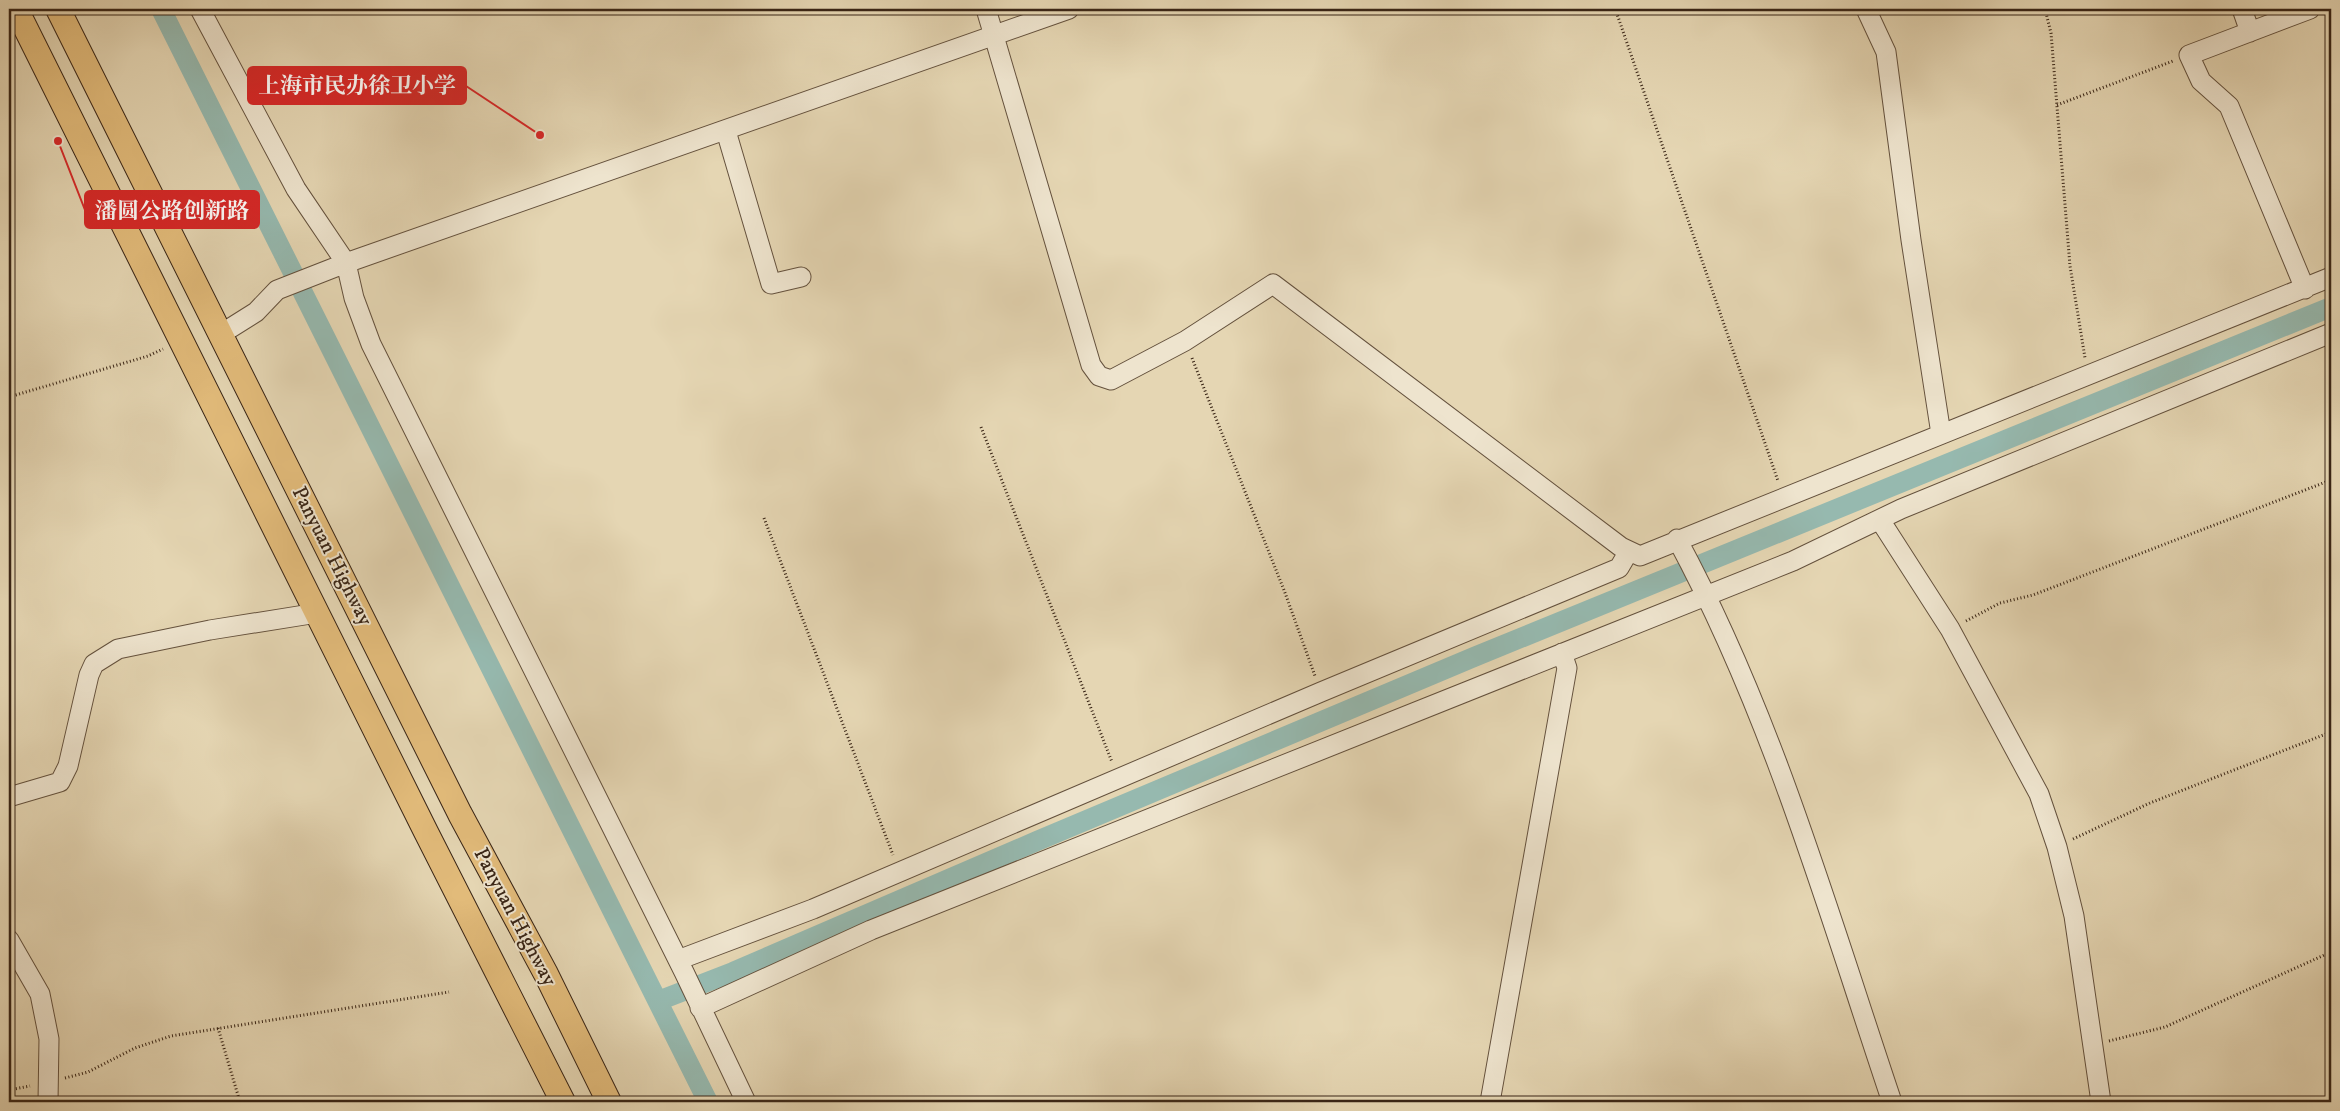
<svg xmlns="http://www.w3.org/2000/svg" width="2340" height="1111" viewBox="0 0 2340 1111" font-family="'IM FELL DW Pica','Noto Serif SC',serif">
<rect width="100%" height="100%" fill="#e5d6b3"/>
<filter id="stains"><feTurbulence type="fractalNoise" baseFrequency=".004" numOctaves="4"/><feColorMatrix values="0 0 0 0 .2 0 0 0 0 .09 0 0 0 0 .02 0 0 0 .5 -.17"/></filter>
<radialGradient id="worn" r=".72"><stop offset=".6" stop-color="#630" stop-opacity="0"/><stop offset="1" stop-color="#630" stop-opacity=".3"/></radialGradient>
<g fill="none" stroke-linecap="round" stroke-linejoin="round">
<!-- canal -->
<path stroke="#96b9af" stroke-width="20" d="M161,9L708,1102
M658,1001L733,972L1037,841L1474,657L2331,307"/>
<!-- minor casing -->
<g stroke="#64513d" stroke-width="21">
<path id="minor" d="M200,9L296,189L346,263L354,298L371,344L684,972L746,1102
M986,9L1091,365L1099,376L1111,380L1185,341L1273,284L1621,547L1640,556L2331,277
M1866,9L1886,52L1911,240L1941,434
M2242,9L2250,32
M726,131L771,284L801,277
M2305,289L2229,106L2201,81L2189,55L2310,9
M221,334L256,312L277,290L346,263L1069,9
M1880,520L1950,629L2039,794L2057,847L2074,916L2101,1102
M1677,539C1773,717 1828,912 1892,1102
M9,797L60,782L68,766L89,675L94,664L118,649L210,630L317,613
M9,940L40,994L49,1039L48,1102
M678,960L813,909L1321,692L1619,568L1629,551
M700,1008L871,930L1793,561L1901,509L2331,333
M1490,1102L1567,668L1562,653"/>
</g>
<!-- major casing -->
<g stroke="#392516" stroke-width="26">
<path id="major" d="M16,9L426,832L563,1102
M58,9L460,814L546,974L609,1102"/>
</g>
<!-- path -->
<path stroke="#392516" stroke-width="3" stroke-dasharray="1 2.5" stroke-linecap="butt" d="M1617,9L1616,11L1778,481
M2045,9L2051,33L2070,266L2085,358
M2057,105L2173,61
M1192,358L1284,590L1315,676
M9,397L148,356L163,349
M981,427L1112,762
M764,518L893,855
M1966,621L2000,603L2033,595L2331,480
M2073,839L2150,803L2331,732
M218,1028L240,1102
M2109,1041L2165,1027L2331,952
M65,1078L88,1072L135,1048L171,1036L449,992
M9,1090L30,1086
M1287,1102L1316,1099"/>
<!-- minor -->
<use href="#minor" stroke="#eee4ce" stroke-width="19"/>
<!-- major -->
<use href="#major" stroke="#e2bb7a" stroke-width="24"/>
</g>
<g text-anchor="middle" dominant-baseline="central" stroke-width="4" stroke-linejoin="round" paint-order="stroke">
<!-- street labels -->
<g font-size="21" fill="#392516" stroke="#eee4ce">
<text transform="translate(332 556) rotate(63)">Panyuan Highway</text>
<text transform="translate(515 917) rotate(62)">Panyuan Highway</text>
</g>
</g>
<!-- callouts -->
<path fill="none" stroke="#d62828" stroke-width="2" d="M540 135L466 86M58 141L85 210"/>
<g fill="#d62828" stroke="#eee4ce" stroke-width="2">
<circle cx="540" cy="135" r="5"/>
<circle cx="58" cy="141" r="5"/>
</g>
<g fill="#d62828" stroke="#d62828" stroke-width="2">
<rect x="248" y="67" width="218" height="37" rx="5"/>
<rect x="85" y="191" width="174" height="37" rx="5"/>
</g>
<g font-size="22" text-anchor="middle" font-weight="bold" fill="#fff">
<text x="357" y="93">上海市民办徐卫小学</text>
<text x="172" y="218">潘圆公路创新路</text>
</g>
<!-- margin -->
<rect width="2340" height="1111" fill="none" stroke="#e5d6b3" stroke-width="30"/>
<rect x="10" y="10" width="2320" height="1091" fill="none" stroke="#392516" stroke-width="2.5"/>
<rect x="15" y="15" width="2310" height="1081" fill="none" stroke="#392516"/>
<rect width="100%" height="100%" filter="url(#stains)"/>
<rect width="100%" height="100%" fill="url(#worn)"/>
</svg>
